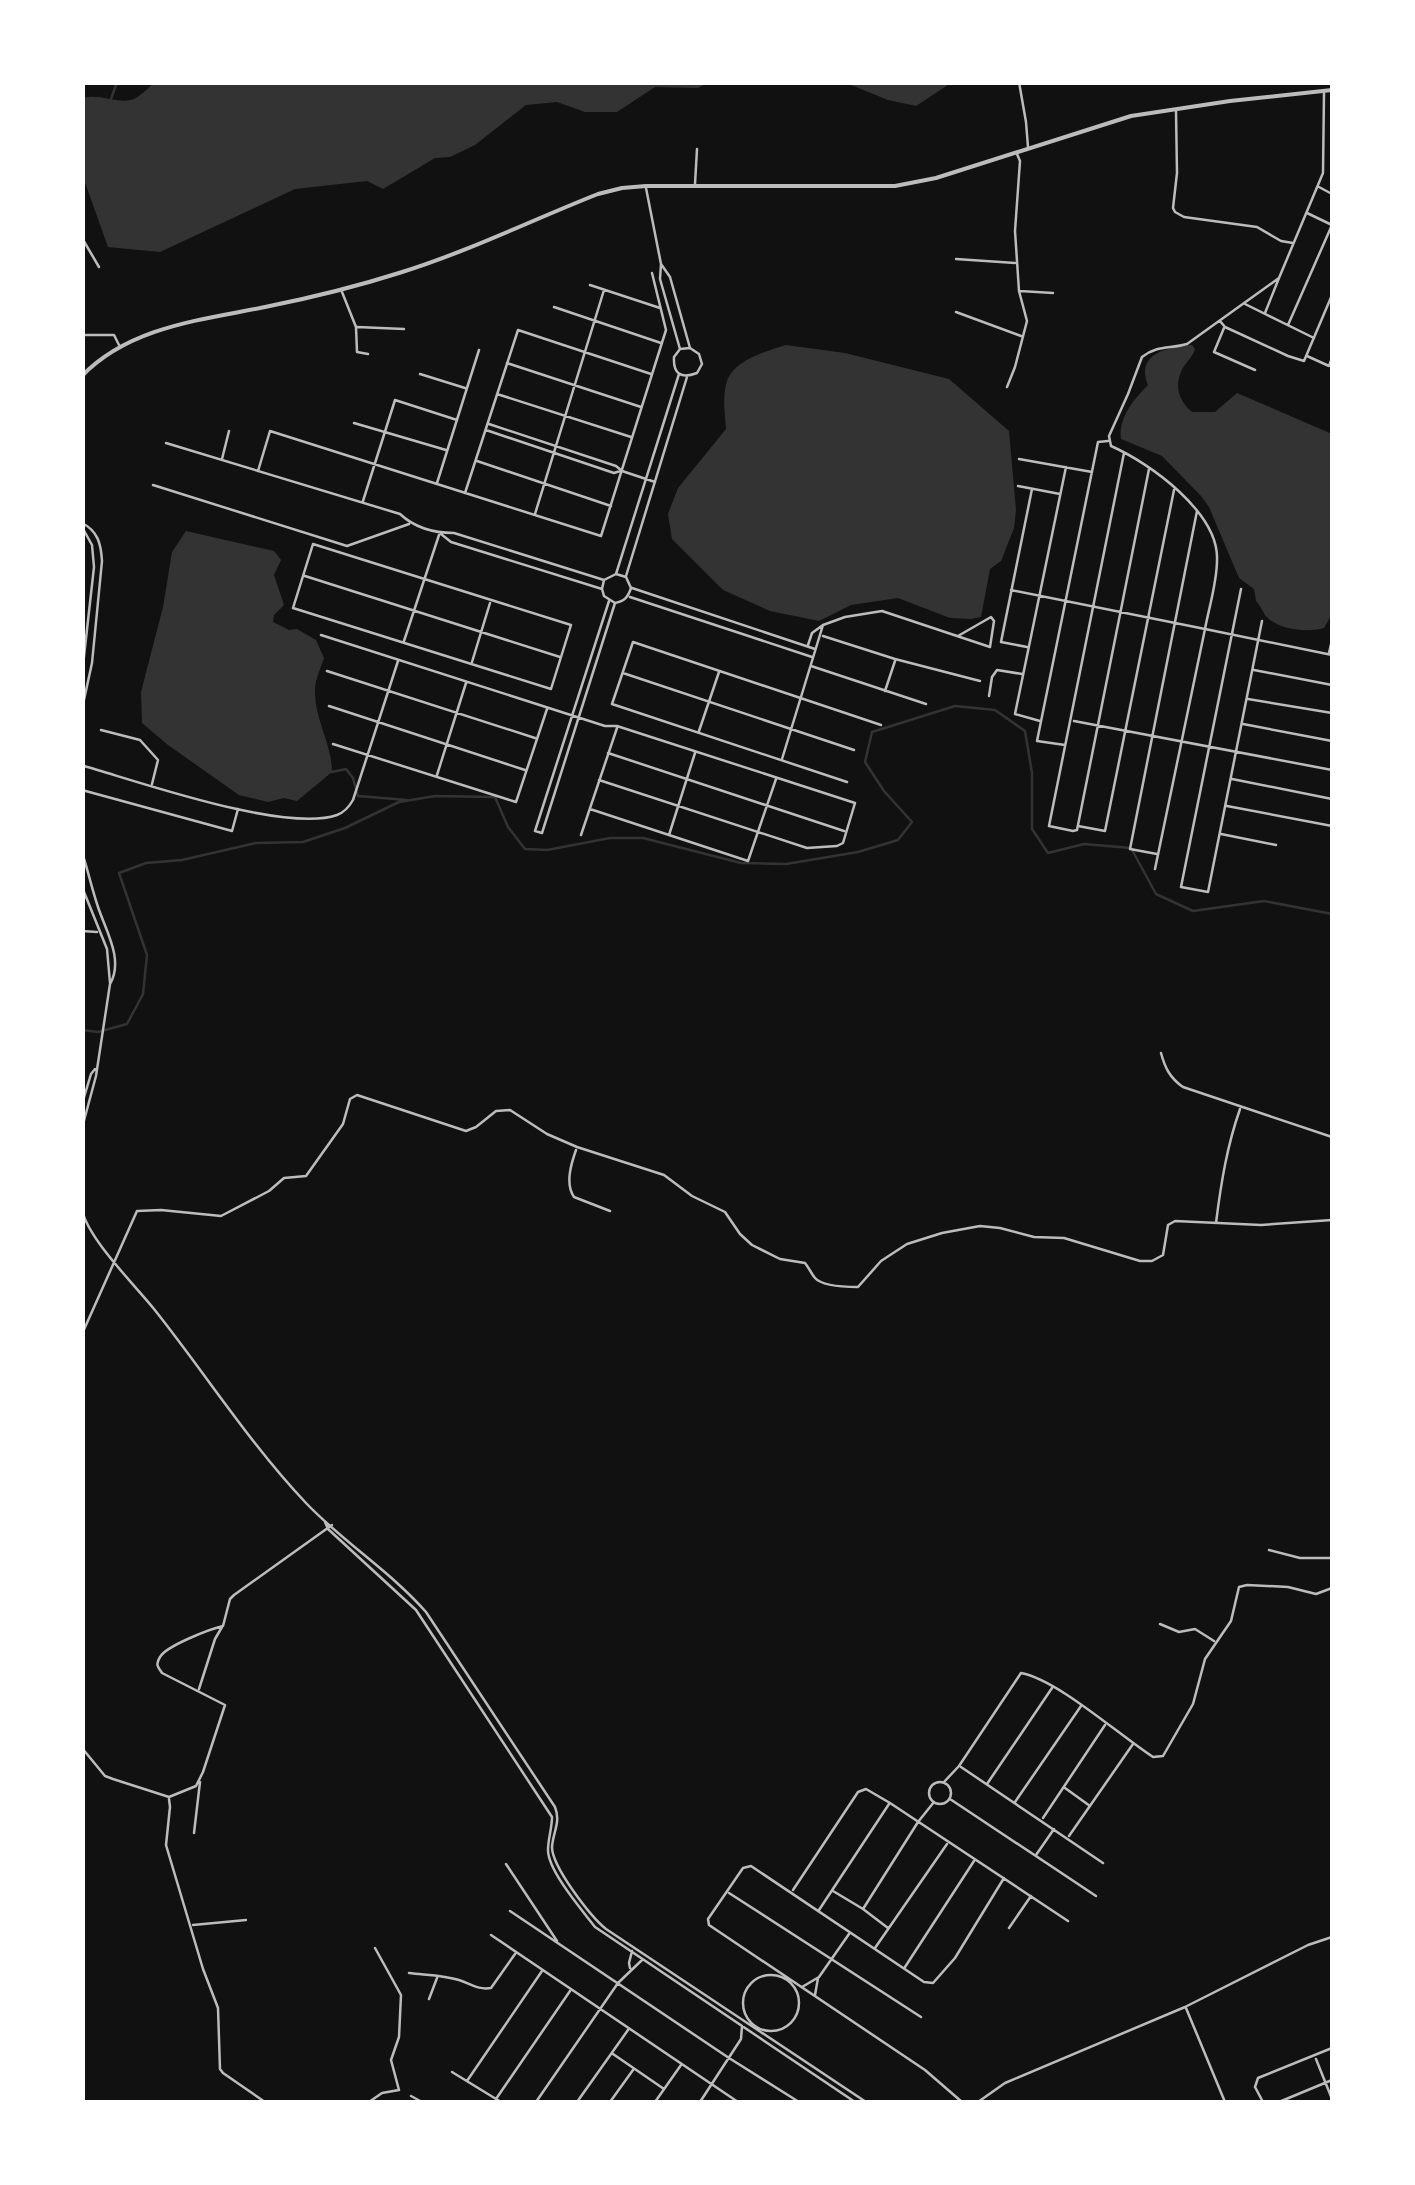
<svg xmlns="http://www.w3.org/2000/svg" width="1415" height="2185" viewBox="0 0 1415 2185" font-family="Lora,serif">
<rect width="100%" height="100%" fill="#111"/>
<!-- water -->
<path fill="#333" d="M155,82H707V83L698,88L655,87L617,112H585L557,102L526,105L475,145L450,157L435,158L383,189L367,181L295,189L160,252L108,247L83,177V98C101,93 118,105 134,99C141,96 149,87 155,82Z
M846,83L951,82V83L916,106L888,100Z
M786,345L845,353L949,379L1009,431L1016,510L1014,528L1001,561L990,569L981,617L971,619L950,618L898,598L851,605L819,621L770,611L723,590L672,539L668,514L678,488L726,429C725,414 722,396 727,381C734,360 767,351 786,345Z
M1192,345L1195,349C1192,359 1185,362 1181,372C1174,388 1180,402 1192,412H1215L1237,393L1332,434V614L1324,628C1307,633 1277,630 1265,615C1262,610 1260,605 1256,601L1254,589L1239,578L1209,507L1201,496L1162,456L1121,439C1118,418 1134,399 1148,385C1135,354 1167,347 1192,345Z
M186,531L274,551L281,560L274,575L284,605L274,615L273,622L289,630L297,629L316,640L324,658C321,667 315,680 315,690C314,718 332,744 332,772L297,801L284,798L268,802L239,795L168,745L142,723L141,692L163,607L172,552Z"/>
<g fill="none" stroke-linecap="round" stroke-linejoin="round">
<!-- stream -->
<path stroke="#333" stroke-width="2.5" d="M111,99L117,82
M332,772L346,769L353,778L358,796L407,800
M82,1030L98,1032L127,1024L143,994L147,955L119,873L146,863L182,860L256,843L303,842L345,828L399,802L435,796L495,797L508,827L525,849L547,850L610,838H643L741,863L786,864L858,852L898,840L912,822L884,791L865,762L872,732L955,706L995,710L1025,731L1032,773V829L1048,853L1084,844L1131,848L1156,894L1193,911L1264,901L1332,914"/>
<!-- minor -->
<path stroke="#bcbcbc" stroke-width="2.5" d="M1019,82L1026,122L1028,147
M1324,93L1323,173L1279,278L1187,344C1170,349 1157,345 1142,357L1128,394L1109,436L1111,446C1150,463 1219,513 1217,560C1217,583 1209,607 1205,629L1332,655
M1176,111L1177,173L1173,208L1175,212L1184,217L1257,227L1281,241L1293,243
M695,184L697,149
M1319,187L1332,194
M646,188L661,264L660,279L680,349
M1307,213L1332,225
M82,238L99,267
M956,259L1015,263
M661,264L670,277L690,348L699,354L702,364L697,373C681,379 673,374 674,357L680,349L690,348
M590,285L660,308
M1020,291L1053,293
M342,292L356,327L357,352L368,354
M1245,304L1314,338
M554,307L661,343
M956,312L1021,336
M1265,313L1279,278
M1220,321L1225,327L1288,356L1304,361L1332,295
M1288,325L1332,225
M357,327L404,329
M1224,328L1214,352L1255,370
M82,335H114L119,345
M1307,356L1329,366L1332,358
M507,363L641,407
M420,374L465,388
M1007,387L1015,367L1027,321L1019,291L1015,231L1020,161L1017,154
M497,394L631,437
M354,423L446,450
M489,424L616,466L622,471L655,482
M486,430L614,473L620,471
M166,443L400,514C415,528 434,533 454,533L604,580
M1124,453L1049,826L1073,831L1077,830L1149,469
M222,459L229,431
M1019,459L1092,472
M477,461L611,506
M258,471L270,431L601,536L666,330L652,273
M437,483L479,350
M153,485L347,546L409,524
M1018,486L1060,494
M465,493L518,330L651,374
M363,501L395,400L457,420
M535,514L604,290
M82,523C98,531 101,544 102,561L92,663L82,709
M82,527L92,545L94,567L82,674
M441,534L451,542L602,589
M313,544L571,625L551,689L293,608Z
M616,574L626,577L631,588C628,597 625,601 615,603L604,596L602,589L604,580L616,574L679,374
M305,576L560,657
M626,576L687,377
M632,588L815,649
M1241,589L1181,887L1208,892L1262,621
M1011,590L1205,629L1155,869
M630,597L812,657
M609,601L535,831L542,833L615,603
M321,635L605,726H617L855,803L843,843L837,846L807,848L599,780
M823,636L895,659L980,681
M404,641L439,535
M808,645L812,633L823,625
M1027,647L1001,642L1032,489
M1329,653L1332,640
M472,662L490,603
M811,666L926,704
M1254,670L1332,685
M327,671L535,738
M623,673L854,750
M885,691L895,661
M989,696L992,677L997,670L1022,674
M1248,699L1332,713
M329,706L525,770
M1040,721L1015,714L1066,467
M1074,721L1332,770
M1243,724L1332,741
M101,730L140,740L158,760L152,784
M699,731L719,672
M333,744L516,802L547,709
M1065,745L1037,741L1098,442L1108,441
M608,753L844,831
M782,759L823,625L845,617L882,611L990,647L994,621L991,617L958,636
M84,766C140,782 285,833 337,815C345,812 349,807 353,800L398,661
M437,775L466,683
M1232,779L1332,799
M847,782L612,704L633,642L881,725
M82,790L232,831L238,809
M1227,806L1332,826
M590,809L748,861L776,779
M1078,826L1105,831L1174,490
M1221,834L1276,845
M581,835L617,728
M669,835L695,753
M82,852C88,871 92,889 98,907C106,931 124,960 110,984L96,1076L82,1128
M1157,854L1130,849L1197,511
M82,887L107,949L110,983
M82,931L97,932
M1161,1053C1165,1068 1170,1078 1183,1087L1332,1137
M82,1104L91,1074L95,1069
M576,1150C571,1164 565,1184 574,1197L610,1211
M82,1210C89,1240 134,1284 154,1309C205,1373 250,1444 306,1503C343,1542 390,1571 426,1612L555,1807C561,1822 553,1832 552,1847C552,1867 591,1917 606,1929L866,2102
M1216,1223C1221,1183 1227,1146 1240,1109
M82,1334L137,1211L161,1210L221,1216L269,1191L284,1178L306,1176L343,1124L350,1099L357,1095L466,1131L476,1127L496,1111L510,1110L547,1134L577,1147L664,1175L692,1196L725,1212L740,1234L752,1245L780,1259L805,1263C809,1268 811,1273 815,1278C823,1287 847,1287 858,1287L881,1261L907,1244L942,1233L980,1226L1000,1228L1034,1237L1064,1238L1140,1261H1152L1163,1255L1168,1225L1175,1221L1261,1225L1332,1220
M325,1522L328,1529L416,1610L552,1817C552,1828 548,1839 548,1850C548,1871 582,1910 595,1927L855,2102
M1269,1550L1300,1558H1332
M1160,1624L1179,1632L1195,1629L1214,1641
M199,1689L215,1639L222,1627
M82,1748L105,1776L113,1779L169,1797L196,1786L203,1772L225,1705L162,1673C158,1667 155,1665 160,1657C166,1646 210,1629 223,1626L230,1599L234,1595L332,1525
M961,1767L1103,1863
M929 1793a11 11 0 1 1 22 0a11 11 0 1 1-22 0Z
M944,1782L959,1766L1021,1673C1058,1680 1119,1735 1153,1757L1163,1756L1193,1704L1205,1659L1231,1621L1239,1587L1247,1585L1288,1587L1316,1594L1332,1588
M987,1784L1052,1688
M1065,1788L1090,1806
M169,1799L170,1807L166,1845L203,1969L218,2008L220,2069L223,2073L265,2102
M950,1799L1096,1896
M1015,1802L1081,1706
M1043,1818L1105,1725
M194,1833L200,1782
M1069,1836L1133,1744
M1036,1855L1054,1829
M506,1864L557,1941
M793,1890L858,1792L866,1789L890,1803L1068,1921
M833,1891L863,1909L888,1928
M729,1893L921,2017
M863,1909L918,1822L934,1802
M819,1910L889,1804
M510,1911L729,2058L799,2102
M193,1925L246,1920
M1009,1928L1031,1896
M491,1935L738,2102
M875,1948L947,1844
M905,1967L974,1861
M630,1968L629,1963L632,1951
M409,1973C426,1975 444,1975 459,1980C472,1984 477,1990 491,1988L515,1954
M743 2003a28 28 0 1 1 56 0a28 28 0 1 1-56 0Z
M802,1987L819,1977L849,1934
M815,1995L818,1978
M429,1999L437,1978
M1186,2008L1225,2102
M613,2054L664,2089
M1316,2059L1332,2099
M452,2072L501,2102
M467,2081L542,1971
M411,2096L422,2102
M496,2099L570,1991
M369,2102L382,2093L399,2090L391,2060L399,2037L401,1995L375,1948
M536,2102L618,1983L642,1960
M577,2102L628,2030
M610,2102L633,2070
M655,2102L681,2065
M700,2102L741,2039L742,2026
M962,2102L925,2070L709,1925L708,1919L743,1868L751,1866L924,1982L933,1983L955,1958L1004,1878
M978,2102L1005,2083L1185,2007L1308,1945L1332,1937
M1263,2102L1255,2087L1258,2078L1332,2048
M1279,2102L1332,2080"/>
<!-- tertiary -->
<path stroke="#bcbcbc" stroke-width="4" d="M82,376C129,327 201,320 265,307C310,298 355,287 399,273C467,252 532,220 598,194L622,188L646,186H895L936,178L1131,116L1230,101L1332,90"/>
</g>
<!-- border -->
<rect width="1415" height="2185" fill="none" stroke="#ffffff" stroke-width="170"/>
</svg>
